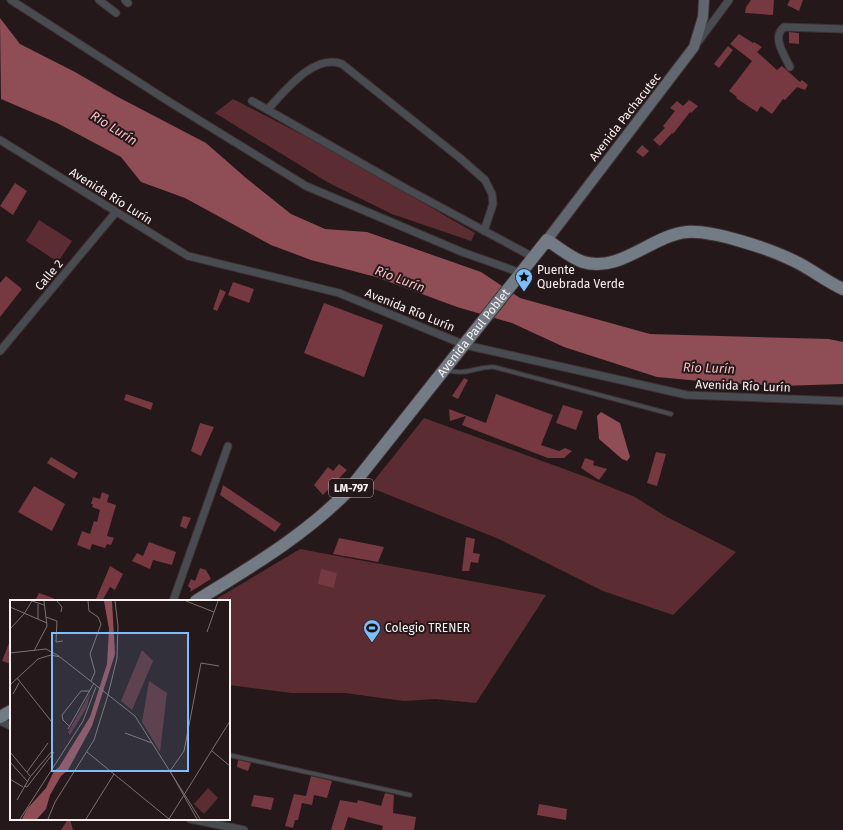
<svg xmlns="http://www.w3.org/2000/svg" width="843" height="830" viewBox="0 0 843 830" font-family="'Fira Sans',sans-serif">
<rect width="100%" height="100%" fill="#25181a"/>
<!-- green -->
<path fill="#5b2d33" d="M233,99L334,151L475,233L471,241L392,214L329,183L215,113Z
M39,220L72,241L58,262L26,241Z
M424,418L586,477L635,497L665,516L736,552L673,615L603,591L499,539L369,487Z
M300,549L546,595L476,703L435,699L404,701L345,693H292L229,685V601H213Z"/>
<!-- water -->
<path fill="#8f4d56" d="M0,18L20,44L75,72L118,97L206,143L246,178L291,214L325,229L367,232L481,272L520,298L650,334L829,339L843,342V384L781,386L711,382L657,377L564,347L512,323L457,307L376,277L311,260L271,245L185,198L141,182L121,157L57,123L1,99Z
M601,412L620,423L630,457L627,461L622,459L599,439L597,416Z"/>
<!-- building -->
<path fill="#763841" d="M751,0H774L773,15L745,13L746,7Z
M790,0H803L799,11L787,5Z
M789,32L799,33V44L789,43Z
M739,34L753,43L754,42L762,47L757,52L777,70L782,66L800,82L802,80L808,85L805,90L797,87L785,100L783,99L772,114L761,106L757,112L736,98L737,97L729,91L752,61L730,44Z
M728,46L733,50L719,68L714,64Z
M689,100L698,106L691,113L690,112L673,134L672,133L660,146L653,140L665,128L663,126L675,111L670,108L677,101L683,106Z
M642,145L649,151L643,157L636,152Z
M15,183L27,191L13,215L0,206Z
M6,276L22,289L0,317V283Z
M233,282L254,289L249,303L228,295Z
M220,289L226,292L217,311L213,309Z
M324,303L383,325L364,377L304,353Z
M464,378L468,380L458,399L452,396Z
M126,394L153,403L151,410L124,400Z
M496,394L553,415L541,445L559,451L565,448L572,451L564,458H548L462,425L466,416L450,421L449,409L486,423Z
M563,405L583,411L576,430L556,423Z
M200,423L214,427L201,456L191,451Z
M656,452L666,454L657,486L647,483Z
M51,457L78,473L74,479L47,463Z
M585,458L594,461L593,465L607,469L599,480L581,468Z
M339,464L347,470L323,495L314,485L328,467L333,471Z
M223,485L281,524L275,532L220,495Z
M34,486L65,504L52,531L18,512Z
M102,492L109,495L107,502L116,505L107,536L114,538L111,545L107,544L105,548L92,544L90,550L77,545L82,531L90,534L94,521L97,522L100,510L92,507L93,504H91L93,497L100,499Z
M183,516L191,518L186,529L180,526Z
M466,537L475,539L473,553L480,554L478,563L471,562L469,571H462Z
M339,538L384,547L378,562L333,554Z
M149,542L176,552L172,565L153,560L150,569L132,561L137,553L143,556Z
M110,566L123,574L115,590L110,587L102,601L96,599Z
M200,568L206,570L211,579L190,592L191,589L188,586L191,579L195,581Z
M321,569L337,573L334,588L318,584Z
M39,593L58,600V601H35Z
M11,638V664L2,661Z
M238,760L251,763L248,771L237,767Z
M311,776L332,781L327,798L314,795L312,805L302,803L298,820H295L293,828L285,826L294,794L306,796Z
M385,793L394,795L393,813L416,817L414,830H382L383,826L348,817L344,830H331L340,800L357,803L358,800L381,806Z
M254,795L274,798L271,810L251,806Z
M539,804L567,809L566,820L537,815Z
M68,819H70L73,830H61Z"/>
<g fill="none" stroke-linecap="round" stroke-linejoin="round">
<!-- service casing -->
<g stroke="#3f3234" stroke-width="5.5">
<path id="service" d="M447,370C468,376 476,366 494,367L671,414
M229,755L410,795"/>
</g>
<!-- minor casing -->
<g stroke="#3f3234" stroke-width="9">
<path id="minor" d="M11,0L168,101L306,186L462,252L521,273
M99,0L116,13
M125,0L128,3
M698,42L729,0
M790,67C785,56 771,37 784,27L843,29
M252,101L405,188L533,257
M268,109C284,92 314,53 342,64L460,158L485,180L492,194L493,204L484,231
M0,140L188,256L339,293L465,345L687,395L843,401
M0,351L116,212
M173,601L228,446
M0,721L11,726
M190,819L244,830"/>
</g>
<!-- secondary casing -->
<g stroke="#3f3234" stroke-width="12">
<path id="secondary" d="M547,240L694,47L703,17L704,0"/>
</g>
<!-- primary casing -->
<g stroke="#3f3234" stroke-width="14">
<g id="primary">
<path id="s1" d="M196,601C249,568 304,536 348,491L547,240C558,247 571,258 583,262C621,273 652,235 687,232C712,230 767,248 790,259C809,267 825,281 843,289"/>
<path d="M0,717L11,711"/>
</g>
</g>
<!-- service -->
<use href="#service" stroke="#484c51" stroke-width="3.5"/>
<!-- minor -->
<use href="#minor" stroke="#484c51" stroke-width="7"/>
<!-- secondary -->
<use href="#secondary" stroke="#60676e" stroke-width="10"/>
<!-- primary -->
<use href="#primary" stroke="#737c85" stroke-width="12"/>
</g>
<!-- icons -->
<defs>
<g id="sight-pin" transform="scale(0.9)"><path d="M0 17L-7.5 6A9.5 9.5 0 1 1 7.5 6Z" fill="#7cbef9" stroke="#25181a"/><path d="M0-6L1.8-2.2L6-1.7L2.9 1.2L3.7 5.4L0 3.3L-3.7 5.4L-2.9 1.2L-6-1.7L-1.8-2.2Z" fill="#111"/></g>
<g id="stadium-pin" transform="scale(0.9)"><path d="M0 17L-7.5 6A9.5 9.5 0 1 1 7.5 6Z" fill="#7cbef9" stroke="#25181a"/><path d="M0-5a6.5 5 0 1 0 0 10a6.5 5 0 1 0 0-10ZM-3.5-1.8h7v3.6h-7Z" fill="#111"/></g>
</defs>
<g fill-rule="evenodd">
<use href="#sight-pin" x="524" y="277"/>
<use href="#stadium-pin" x="372" y="628"/>
</g>
<g text-anchor="middle" dominant-baseline="central" stroke-width="4" stroke-linejoin="round" paint-order="stroke">
<!-- shield labels -->
<rect fill="#25181a" stroke="#bbb1b1" stroke-width="1" x="329" y="479" width="44" height="18" rx="3"/>
<g font-size="11" font-weight="bold" fill="#fbf2f2">
<text x="351" y="488">LM-797</text>
</g>
<!-- street labels -->
<g font-size="12" fill="#fbf2f2" stroke="#25181a">
<text transform="translate(625 117) rotate(-52)">Avenida Pachacutec</text>
<text transform="translate(111 196) rotate(32)">Avenida Río Lurín</text>
<text transform="translate(49 275) rotate(-50)">Calle 2</text>
<text transform="translate(410 310) rotate(22)">Avenida Río Lurín</text>
<text stroke="none"><textPath href="#s1" startOffset="390">Avenida Paul Poblet</textPath></text>
<text transform="translate(743 386) rotate(2)">Avenida Río Lurín</text>
</g>
<!-- poi labels -->
<g font-size="12" fill="#fbf2f2" stroke="#25181a" text-anchor="start">
<text x="537" y="270">Puente<tspan x="537" dy="14">Quebrada Verde</tspan></text>
<text x="385" y="628">Colegio TRENER</text>
</g>
<!-- water labels -->
<g font-size="13" font-style="italic" fill="#fbbdc3" stroke="#25181a">
<text transform="translate(114 128) rotate(32)">Río Lurín</text>
<text transform="translate(400 279) rotate(21)">Río Lurín</text>
<text transform="translate(709 368) rotate(2)">Río Lurín</text>
</g>
</g>
<!-- overview -->
<g transform="translate(10 600)">
<rect width="220" height="220" fill="#25181a"/>
<path d="M132,50L143,61L122,110L111,101ZM139,81L157,93L150,152L132,122ZM80,93L77,107L60,135L58,132ZM198,188L208,198L194,214L184,204Z" fill="#5b2d33"/>
<path d="M94,1H102L105,54L82,126L58,170L51,176L40,195L36,209L27,219H12L17,209L36,188L44,171L49,167L80,117L97,64L99,29Z" fill="#8f4d56"/>
<path fill="none" stroke="#7b6f70" stroke-width="1" d="M22,1L34,5M47,1L52,7L51,12M78,1L79,11L88,17L91,24L80,54L85,72L81,81M176,1L204,12M28,4V19M0,7L37,23M36,17L47,21L46,42L53,41M0,29L14,14L22,1M197,32L208,1M24,51L37,26L34,1M0,53L36,49L49,56M7,78L41,121M0,85L28,59L41,55L50,57L125,116L190,219M3,94L9,83M60,127L53,120L52,115L71,91H80M58,129L84,83M115,133L142,143M202,151L220,166M0,152L20,176M77,152L159,219M0,162L17,181M160,171L174,151L191,63L209,66M160,171L187,219M17,172L38,143M0,179L13,187M14,186L17,187L44,152M7,200L20,177L43,150M10,219L73,121L86,87M38,219L45,202L84,140L98,95L107,58L108,26L105,1M76,219L104,174M159,219L220,121"/>
<path fill="#7cbef9" fill-opacity="0.15" stroke="#7cbef9" stroke-width="2" d="M42,33H178V171H42Z"/>
<rect width="220" height="220" fill="none" stroke="#fbf2f2" stroke-width="2"/>
</g>
</svg>
